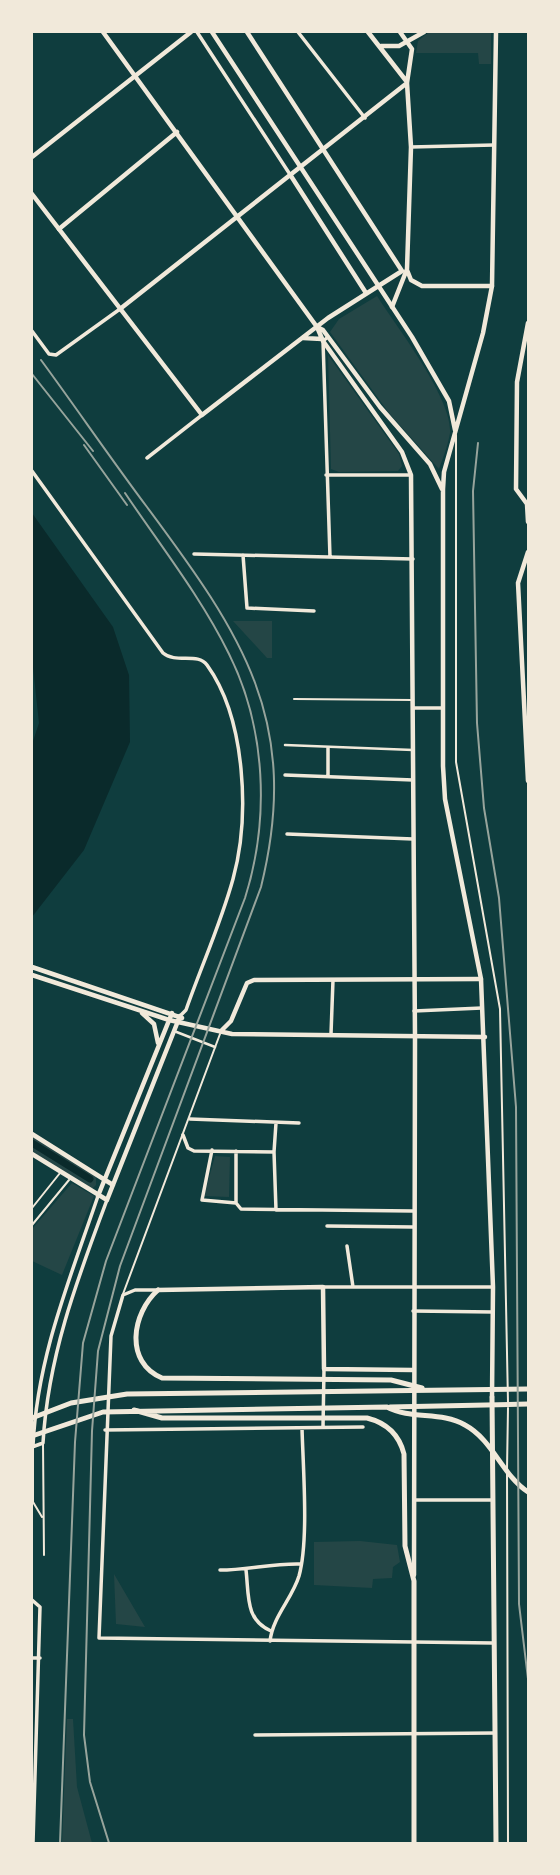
<svg xmlns="http://www.w3.org/2000/svg" width="560" height="1875" viewBox="0 0 560 1875" font-family="'Nunito Sans',sans-serif">
<rect width="100%" height="100%" fill="#0f3d3e"/>
<!-- green -->
<path fill="#244646" d="M429,32H491V64H479L478,53H416L418,41Z
M377,296C396,326 453,399 450,433C448,445 443,458 439,469L389,413L330,332L339,319Z
M328,355L399,454L402,466L398,471L339,472L331,469Z
M233,621H272V658H267Z
M32,1136L96,1176V1185L92,1189L32,1152Z
M215,1156L230,1157L229,1197L204,1196Z
M72,1183L94,1196L62,1275L32,1261V1229Z
M360,1541L397,1545L400,1562L393,1567L392,1578L373,1579L372,1588L314,1585V1542Z
M114,1574L145,1627L116,1624Z
M67,1719H73L77,1787L92,1843H62Z"/>
<!-- water -->
<path fill="#0a2a2b" d="M32,513L113,627L129,675L130,742L84,850L32,917V744L39,723L32,658Z"/>
<g fill="none" stroke-linecap="round" stroke-linejoin="round">
<!-- canal -->
<path stroke="#0a2a2b" stroke-width="7" d="M32,1143L90,1179"/>
<!-- service -->
<path stroke="#f1e9da" stroke-width="2" d="M456,435V762L500,1009L508,1402
M294,699L412,700
M32,1208L60,1173
M32,1225L69,1180
M123,1294L220,1034
M43,1444L44,1555
M33,1448V1502L42,1517
M507,1469L508,1408
M507,1474L508,1843"/>
<!-- pedestrian -->
<path stroke="#f1e9da" stroke-width="2.5" d="M285,745L413,750
M174,1031L215,1047"/>
<!-- minor -->
<path stroke="#f1e9da" stroke-width="3.5" d="M197,32L291,176
M298,32L365,118
M411,147L494,145
M32,331L49,354L56,355L120,309
M328,337L323,341L330,557
M147,458L202,415
M32,471L163,653C176,664 198,652 207,665C246,719 250,817 233,879C221,923 201,967 186,1010L180,1016
M326,475H411
M194,554L413,559
M243,555L247,608L314,611
M413,708H443
M328,748V777
M285,775L413,780
M287,834L413,839
M414,1011L482,1008
M331,1034L333,980
M190,1119L299,1123
M276,1123L274,1152L276,1210
M183,1135L188,1148L194,1151L274,1152
M212,1150L202,1200L236,1203L241,1209L413,1211
M236,1203V1151
M327,1226L413,1227
M347,1246L353,1287
M323,1287H493
M158,1290H135L123,1295L111,1336L99,1638L493,1643
M413,1311L493,1312
M323,1427L324,1369
M105,1430L363,1427
M33,1446C37,1357 70,1279 98,1196
M32,1447L43,1443C48,1356 77,1280 107,1200
M414,1500H492
M220,1570C248,1570 273,1563 301,1564
M246,1570C249,1595 245,1620 271,1631
M32,1600L40,1607L33,1843
M270,1641C273,1616 292,1599 299,1576C309,1540 303,1468 302,1428
M32,1658H40
M255,1735L495,1733"/>
<!-- tertiary -->
<path stroke="#f1e9da" stroke-width="4.5" d="M103,32L317,327
M368,32L407,82
M381,46H399L424,32
M32,157L191,32
M291,176L366,293
M59,229L177,132
M407,270L411,280L422,286H492
M392,307L407,269L411,147L407,83L412,49L400,32
M120,309L407,83
M32,967L182,1018
M32,975L169,1020L232,1034L485,1037
M142,1013L154,1024L158,1043
M221,1031L231,1021L247,983L254,980L481,979
M32,1134L113,1185
M32,1154L107,1200L180,1016
M98,1196L172,1013
M158,1290L323,1287L324,1369L413,1370"/>
<!-- secondary -->
<path stroke="#f1e9da" stroke-width="4.5" d="M212,32L412,337L449,401L455,430
M32,194L202,415L328,318L402,271L247,32
M528,323L517,382L516,489L527,504L528,522
M317,327L323,341L402,452L411,475L415,1037L414,1575
M317,327L323,330L380,407L430,464L442,489
M303,338L322,339
M528,552L518,583L528,781
M492,1397L493,1287L481,979L445,799L443,766V489L444,472L483,333L492,286L496,32"/>
<!-- primary -->
<path stroke="#f1e9da" stroke-width="5" d="M390,1407L528,1404"/>
<!-- trunk -->
<path stroke="#f1e9da" stroke-width="5" d="M158,1290C132,1313 124,1362 162,1378L391,1380L422,1388
M492,1397L496,1843
M134,1410L162,1418H367C387,1423 399,1434 404,1454L405,1546L414,1581V1843
M32,1418L71,1403L127,1394L528,1389
M32,1436L103,1412L387,1407C411,1420 441,1411 465,1425C493,1440 502,1475 528,1492"/>
<!-- tram -->
<path stroke="#97a49c" stroke-width="2" d="M478,443L473,491L477,723L484,808L499,898L516,1107L519,1604L528,1679"/>
<!-- rail -->
<path stroke="#97a49c" stroke-width="2" d="M41,360C77,409 111,459 147,507C242,635 302,721 261,887L120,1266L98,1351L92,1431L84,1735L90,1782L109,1843
M32,374L93,451
M84,445L127,505
M60,1843L75,1442L83,1343L106,1261L245,898C270,819 266,728 229,654C201,597 160,545 125,493"/>
</g>
<!-- border -->
<rect width="560" height="1875" fill="none" stroke="#f1e9da" stroke-width="66"/>
</svg>
